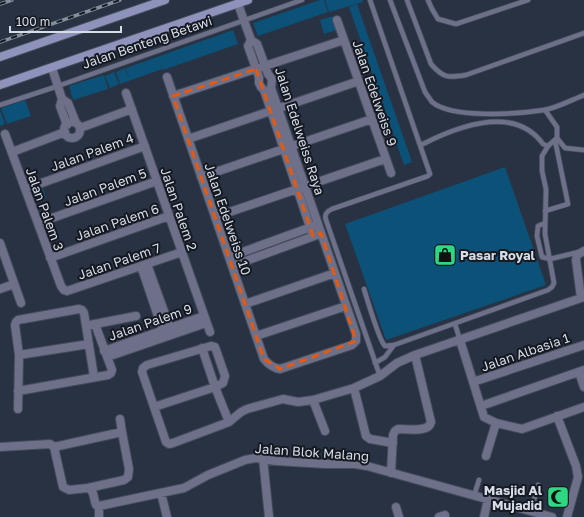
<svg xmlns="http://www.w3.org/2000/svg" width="584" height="517" viewBox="0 0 584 517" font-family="'Golos Text',sans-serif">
<rect width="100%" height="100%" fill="#283242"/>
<!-- building -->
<path fill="#0c5177" d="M320,0H324L328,12L258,36L253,23Z
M325,0H362L363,2L329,12Z
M357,4L412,162L404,165L349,7Z
M333,16L337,30L324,34L320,20Z
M233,30L238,44L163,70L160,62L162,69L120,84L116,72L125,68L129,77L126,68Z
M114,72L119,84L110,88L105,76Z
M104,75L108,89L73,100L69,86Z
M25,100L31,116L7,124L1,108Z
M0,110L5,124L0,126Z
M505,167L546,285L386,340L345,224Z
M42,187L46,197L34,201L31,191Z"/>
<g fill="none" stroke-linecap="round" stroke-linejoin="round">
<!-- service casing -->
<g stroke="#444d5c" stroke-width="6">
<path id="service" d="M370,0L430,174L428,176L332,209C327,211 324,215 326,220L380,376
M390,0L425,92C427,95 430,99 432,102C452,119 518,114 544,110C557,108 571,100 584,95
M407,0L431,64C443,78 448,78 466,75L584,33
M428,0L432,9L438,19L456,24L528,0
M0,105L58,86L302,0
M545,110L557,127V138L565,148L584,150
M421,145C456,127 514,104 543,144L548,146
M545,211L568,204L555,140
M545,223L538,226L537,236L542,257L550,259L579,252
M364,289C367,299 380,342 385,346L394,345L548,290L552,287L554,283L545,234L546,189L542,171V156L548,146L557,138
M455,324L460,340
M375,363L385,357L394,345
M474,496L479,480
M531,511L538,485"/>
</g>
<!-- minor casing -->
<g stroke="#444d5c" stroke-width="10">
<path id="minor" d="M238,4L251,40L248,46L259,77V83L261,87L264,90L313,236
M337,20L391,173
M52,68L62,99L60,106L67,125
M167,77L264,359C268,364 273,368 280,369L352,345L356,341V334L271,88L272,79L268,74L257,44L251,40
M126,93L210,332
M173,96L344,40
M62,99L68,103L76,123
M64 130a8 8 0 1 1 16 0a8 8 0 1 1-16 0Z
M80,128L132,109
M5,134L61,286L64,290L67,291L182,252
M188,139L359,81
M12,152L65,132
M201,177L372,119
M25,189L145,146
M215,217L385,159
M38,223L157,181
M0,243L21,303
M229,257L314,226
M50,258L169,216
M147,264L170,328
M141,266L163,331
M232,266L317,235
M0,289L14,284
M581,298L576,260L577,255L584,251
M245,304L335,273
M90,325L136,316
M256,336L346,306
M460,340L484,417L496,423L522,429L584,407
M202,348L215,387L229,422
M104,351L204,316
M19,355L89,344
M107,357L206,323
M579,372L584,387
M473,382L584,345
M354,388L366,436L370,439L393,443
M18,391L108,375L111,373L112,370L95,324
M313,400L325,431
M481,406L584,370
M154,407L215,387L223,383L225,376L215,347L211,346L147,365L143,368L142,372L166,442L169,444L173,443L229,422L241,412L247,409L283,399L298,402L313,400L354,388L380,376L397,363L415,355L584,297
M18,409L19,355L15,325L16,322L18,320L79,309L82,310L84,313L94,377
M557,416L576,466L578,477L567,517
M0,447L50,444L54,447L63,487L69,490L88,488C95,491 93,498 96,505L99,506L184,488L208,475L245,460L256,458L276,461L325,464H355L367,466L552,517
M54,447L122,432L120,419
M486,456L496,423
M263,458L269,517
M391,473L393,435L395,431L398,429C407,429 429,433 431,422L415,355
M88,488L124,480L128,477L129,469L122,432
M161,493L167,517
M99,506V517
M396,507L399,517
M439,517L445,515
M484,517L488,499"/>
</g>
<!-- secondary casing -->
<g stroke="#444d5c" stroke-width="10">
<path id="secondary" d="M0,57L165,0
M0,85L248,0"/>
</g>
<!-- service -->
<use href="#service" stroke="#6e7089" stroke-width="4.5"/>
<!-- minor -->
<use href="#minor" stroke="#6e7089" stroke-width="8"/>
<!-- secondary -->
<use href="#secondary" stroke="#8f92bb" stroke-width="8"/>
<!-- rail casing -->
<g stroke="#858e9b" stroke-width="3.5">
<path id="rail" d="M0,4L12,0
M0,42L120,0"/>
</g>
<!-- rail -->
<use href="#rail" stroke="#151921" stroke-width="2" stroke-dasharray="6" stroke-linecap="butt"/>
</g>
<!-- marked area -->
<path fill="none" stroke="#e8590c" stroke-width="3" stroke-dasharray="8 5" stroke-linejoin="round" d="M256,69L313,236L321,233L356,341L280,369L264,359L173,96Z"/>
<!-- icons -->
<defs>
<g id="shop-square" transform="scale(1.15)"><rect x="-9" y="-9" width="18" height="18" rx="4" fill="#2ed883" stroke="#151921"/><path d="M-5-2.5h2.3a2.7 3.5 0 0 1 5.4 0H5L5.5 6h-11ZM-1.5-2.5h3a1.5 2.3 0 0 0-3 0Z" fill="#111"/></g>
<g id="mosque-square" transform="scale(1.15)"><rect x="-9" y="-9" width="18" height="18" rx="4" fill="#2ed883" stroke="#151921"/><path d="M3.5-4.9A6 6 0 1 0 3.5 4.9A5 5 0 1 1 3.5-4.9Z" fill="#111"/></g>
</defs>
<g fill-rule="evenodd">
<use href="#shop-square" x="445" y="255"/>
<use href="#mosque-square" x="558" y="497"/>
</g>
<g text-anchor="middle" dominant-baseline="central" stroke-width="4" stroke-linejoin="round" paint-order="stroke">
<!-- street labels -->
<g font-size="13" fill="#d6dde7" stroke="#151921">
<text transform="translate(147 42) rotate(-19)">Jalan Benteng Betawi</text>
<text transform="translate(375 93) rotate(71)">Jalan Edelweiss 9</text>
<text transform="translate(300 131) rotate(72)">Jalan Edelweiss Raya</text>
<text transform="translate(92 152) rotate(-20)">Jalan Palem 4</text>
<text transform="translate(105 187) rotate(-20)">Jalan Palem 5</text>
<text transform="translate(45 209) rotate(70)">Jalan Palem 3</text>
<text transform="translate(179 209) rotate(71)">Jalan Palem 2</text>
<text transform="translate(228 219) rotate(71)">Jalan Edelweiss 10</text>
<text transform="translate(117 222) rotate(-19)">Jalan Palem 6</text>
<text transform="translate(119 261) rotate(-19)">Jalan Palem 7</text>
<text transform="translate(150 322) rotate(-19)">Jalan Palem 9</text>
<text transform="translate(525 352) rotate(-19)">Jalan Albasia 1</text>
<text transform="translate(312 452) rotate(4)">Jalan Blok Malang</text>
</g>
<!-- poi labels -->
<g font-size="13" font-weight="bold" fill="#d6dde7" stroke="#151921" text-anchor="start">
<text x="460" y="255">Pasar Royal</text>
<text x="542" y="490" text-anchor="end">Masjid Al<tspan x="542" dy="15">Mujadid</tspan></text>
</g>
</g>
<!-- scale -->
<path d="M10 26v6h111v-6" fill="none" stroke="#d6dde7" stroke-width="2"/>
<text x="16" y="26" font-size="12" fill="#d6dde7" stroke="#151921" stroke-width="3" paint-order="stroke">100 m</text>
</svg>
